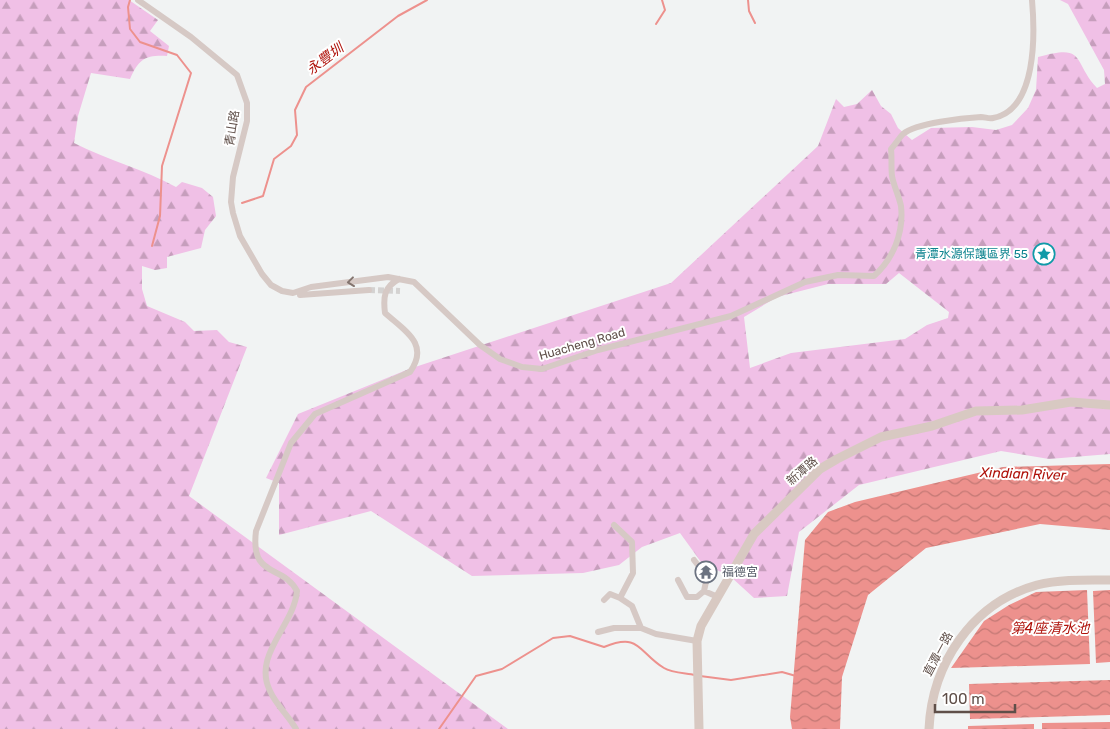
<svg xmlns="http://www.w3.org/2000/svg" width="1110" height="729" viewBox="0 0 1110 729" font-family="Rubik,'Noto Sans TC',sans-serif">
<defs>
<pattern id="forest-firs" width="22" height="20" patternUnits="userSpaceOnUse" patternTransform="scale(1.25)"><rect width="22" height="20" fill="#f0c0e6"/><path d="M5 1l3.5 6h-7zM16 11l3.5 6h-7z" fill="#c69ebc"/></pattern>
<pattern id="water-waves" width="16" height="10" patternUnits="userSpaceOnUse" patternTransform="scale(1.25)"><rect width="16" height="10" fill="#ed918d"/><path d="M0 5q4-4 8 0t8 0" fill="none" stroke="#c37975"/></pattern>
</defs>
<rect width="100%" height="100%" fill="#f1f3f3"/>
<!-- forest -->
<path fill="url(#forest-firs)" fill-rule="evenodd" d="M0,0H129L158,20L150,31L169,46L167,56C145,55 139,59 130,79L91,73L78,116L74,143C107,160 144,169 176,187L182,182L202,188L213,197L216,216L205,230L201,248L167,257V268L155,270L142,266V289L147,306L185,322L194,331L217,330L229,342L247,347L189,496L508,729H0Z
M1060,0H1110V454L1049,459L1001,451L859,485L799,532L787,596L754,598L731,577L701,562L680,533L642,547L619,565L583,573L472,576L371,511L279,535V483L266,478L298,414L409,369L671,283L818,146L836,99L844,107L857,104L872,90L881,106L891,114L898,128L912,140L931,128L972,127L996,130L1012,125L1028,108L1036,90L1038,57C1087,43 1072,61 1097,88L1105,84L1104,70L1068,4ZM899,273L949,312L948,318L927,325L905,339L791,353L750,368L744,317L777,297L828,284H886Z"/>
<!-- water -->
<path fill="url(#water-waves)" d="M1110,464V530L1040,524L926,548L868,595L842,677L840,729H792L790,717L805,540L828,512L855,502L1003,467Z
M1087,590L1090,664L951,668L984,621L1009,605L1036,592Z
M1110,590V662L1096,663L1093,591Z
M1110,680V715L970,719L969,684Z
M1110,722V729H1042V723Z
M1034,724V729H968V726Z"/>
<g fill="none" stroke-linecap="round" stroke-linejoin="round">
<!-- stream -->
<path stroke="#ed918d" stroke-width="2" d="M130,0L128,7L130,29L140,42L177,55L191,73L162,166L160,216L152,246
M748,0L749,11L755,23
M656,24L665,10L662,0
M242,203L263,196L274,159L291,146L297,135L295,110L306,87L398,16L427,0
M700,676L731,680L782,672L796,676
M439,729L476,676L502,669L553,638L570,636L604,647C640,632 638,652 664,668C672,673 686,673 695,675"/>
<!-- street-tunnel -->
<path stroke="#d4d2d1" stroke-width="6" stroke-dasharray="6 3" stroke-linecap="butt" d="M369,290L400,291"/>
<!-- street -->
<path stroke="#d6c9c5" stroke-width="6" d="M138,0L191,37L237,75L247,103V121L233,177L231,202L233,213L240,236L262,274L271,285L282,291L293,293L311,287L388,277L414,282L480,345L500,359L522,367L542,369L598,350L731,316L805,282L838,275L874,276C893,259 904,233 901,206C899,196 894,187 892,176C891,168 892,158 891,149C895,145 899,138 903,134C916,123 964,118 981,117C985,117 989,119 993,118C1037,110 1035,34 1032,0
M300,295L369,290
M614,525L632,542L633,573L620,598L632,606L641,628L656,634L697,641
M694,560L707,577L704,591
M678,580L687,597H697L704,591L718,597
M604,600L610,594L620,598
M598,632L614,628H641
M296,729C289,716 276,705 270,691C252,655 294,626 297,591C283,564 250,579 256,531L291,443L315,414L410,372C430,344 405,331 385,313C383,297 384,287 399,279"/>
<!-- secondary -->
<path stroke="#d8c9c2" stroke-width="9" d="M699,729L697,641L701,626L754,534L820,469L837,459L881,437L932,426L976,411L1022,410L1071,402L1110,405
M929,729C932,664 972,603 1037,585C1061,579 1086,580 1110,580"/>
</g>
<!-- one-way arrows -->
<defs><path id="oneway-chevron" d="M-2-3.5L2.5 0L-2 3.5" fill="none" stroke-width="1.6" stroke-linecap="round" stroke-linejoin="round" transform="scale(1.25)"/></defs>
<use stroke="#83746e" href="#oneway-chevron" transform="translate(351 282) rotate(173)"/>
<!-- icons -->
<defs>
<g id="sight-ring" transform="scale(1.125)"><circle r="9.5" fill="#fff" stroke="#0f9aa8" stroke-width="1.5"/><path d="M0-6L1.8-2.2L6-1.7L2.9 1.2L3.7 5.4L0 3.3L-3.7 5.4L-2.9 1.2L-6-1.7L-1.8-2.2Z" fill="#0f9aa8"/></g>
<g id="temple-ring" transform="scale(1.125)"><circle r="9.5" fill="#fff" stroke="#6b7280" stroke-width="1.5"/><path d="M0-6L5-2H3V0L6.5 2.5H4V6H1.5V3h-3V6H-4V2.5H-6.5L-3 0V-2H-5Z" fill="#6b7280"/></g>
</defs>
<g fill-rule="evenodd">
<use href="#sight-ring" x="1044" y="254"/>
<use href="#temple-ring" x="706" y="572"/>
</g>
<g text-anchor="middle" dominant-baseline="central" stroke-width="4" stroke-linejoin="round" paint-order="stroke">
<!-- street labels -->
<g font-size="12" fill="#5f4f49" stroke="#fff">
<text transform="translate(232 128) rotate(-81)">青山路</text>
<text transform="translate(582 344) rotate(-16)">Huacheng Road</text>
<text transform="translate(802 471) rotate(-41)">新潭路</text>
<text transform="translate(938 654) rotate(-62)">直潭一路</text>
</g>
<!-- culture labels -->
<g font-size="12" fill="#0d838f" stroke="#fff" text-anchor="end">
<text x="1028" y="254">青潭水源保護區界 55</text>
</g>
<!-- worship labels -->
<g font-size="12" fill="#5b616d" stroke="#fff" text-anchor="start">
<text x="722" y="572">福德宮</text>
</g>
<!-- water labels -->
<g font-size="14" font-style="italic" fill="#af120b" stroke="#fff">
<text transform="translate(325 59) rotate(-37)">永豐圳</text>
<text transform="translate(1023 474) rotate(2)">Xindian River</text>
<text x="1050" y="628">第4座清水池</text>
</g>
</g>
<!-- scale -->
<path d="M935 704v8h80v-8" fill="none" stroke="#5f4f49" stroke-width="2.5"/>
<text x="942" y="704" font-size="15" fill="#5f4f49" stroke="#ffffff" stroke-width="4" paint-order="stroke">100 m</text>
</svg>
